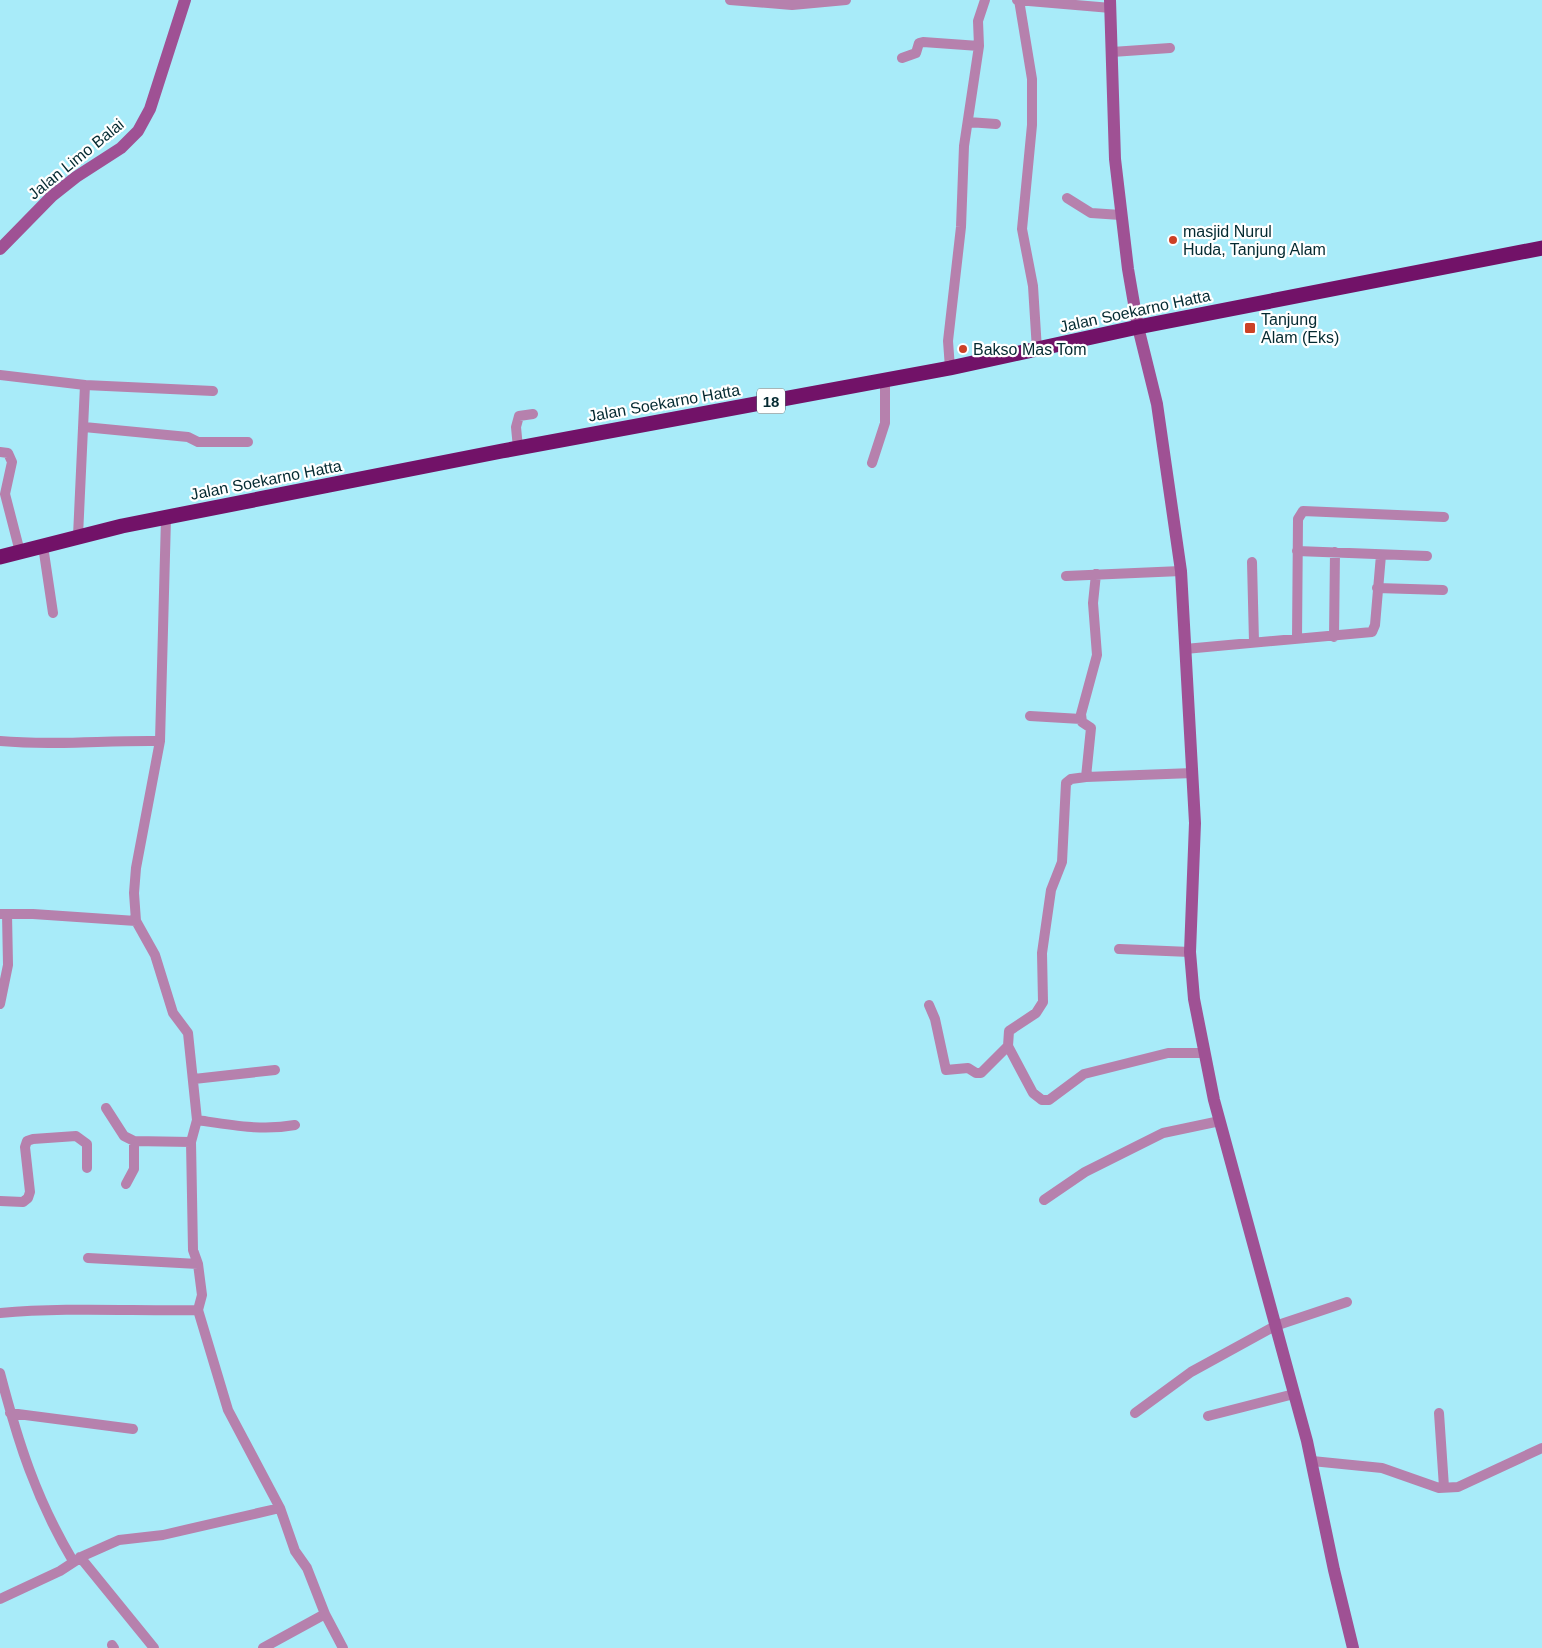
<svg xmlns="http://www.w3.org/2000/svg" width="1542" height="1648" viewBox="0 0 1542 1648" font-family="Arial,sans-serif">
<rect width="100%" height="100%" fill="#a8ebf9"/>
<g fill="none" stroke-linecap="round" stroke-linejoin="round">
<!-- street -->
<path stroke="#b681ad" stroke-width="10" d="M730,0L792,5L846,0
M1017,0L1111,8
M1019,0L1032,79V125L1022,229L1033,286L1037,350
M1112,52L1170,48
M902,58L916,53L919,43L923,42L979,46
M968,122L996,124
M1067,198L1091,213L1121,215
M950,368L948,341L961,227L964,146L979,46L978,21L985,0
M0,375L85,385L78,536
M85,385L213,391
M84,427L188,437L198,442H248
M518,448L516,427L519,416L533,414
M0,452L8,453L12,462L5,494L20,552
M872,463L885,423V380
M166,518L160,741L136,868L134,893L136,921L155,955L173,1013L188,1033L197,1120L191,1142L193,1250L198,1264L202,1295L198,1310L228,1410L280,1508L295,1551L307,1568L325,1614L343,1648
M43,546L53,613
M1297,551L1427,556
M1252,562L1254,642
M1066,576L1181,571
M1377,588L1443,590
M1334,637L1335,552
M1297,639L1298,519L1303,511L1444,517
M1185,649L1372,632L1375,625L1381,555
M1030,716L1081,719
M0,741C55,746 105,740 160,741
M1193,773L1086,777L1071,779L1066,783L1062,862L1051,890L1042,953L1043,1002L1036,1013L1009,1031L1008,1046L1033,1093L1042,1100H1049L1084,1074L1168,1053H1204
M1086,777L1091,728L1082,722L1081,714L1097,655L1093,603L1096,574
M0,914H33L136,921
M1119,949L1190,952
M0,1004L8,965L7,914
M929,1005L935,1019L946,1070L968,1068L976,1073H981L1008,1046
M194,1079L275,1070
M106,1108L124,1136L134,1141L191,1142
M197,1120C231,1125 262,1131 295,1125
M126,1184L134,1169V1141
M1044,1200L1085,1172L1163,1133L1220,1121
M0,1201L23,1202L28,1198L30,1192L25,1147L27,1141L33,1139L76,1136L87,1144V1168
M88,1258L198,1264
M0,1313C66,1307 132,1311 198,1310
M0,1373C18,1442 36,1499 73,1561
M10,1413L133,1429
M1135,1413L1191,1372L1275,1326L1347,1302
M1439,1413L1444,1487
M1208,1416L1294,1394
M1312,1461L1382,1468L1439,1488L1458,1487L1542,1448
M80,1557L154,1648
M0,1599L60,1571L83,1556L119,1540L163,1535L280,1508
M112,1645L114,1648
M263,1648L325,1614"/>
<!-- secondary -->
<path stroke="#9f5194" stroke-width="12" d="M1110,0L1115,159L1128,269L1138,327L1157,404L1181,571L1195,823L1190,952L1194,999L1214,1100L1307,1441L1334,1570L1353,1648
M0,249L52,196L76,177L121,148L138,131L150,109L185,0"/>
<!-- highway -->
<path stroke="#721268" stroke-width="15" d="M0,557L122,526L502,451L950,368L1138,327L1542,248"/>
</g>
<!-- markers -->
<g fill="#cc4126" stroke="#fff" stroke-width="2">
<circle cx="1173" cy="240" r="5"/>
<rect x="1244" y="322" width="12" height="12" rx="2.5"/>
<circle cx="963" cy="349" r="5"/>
</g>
<g text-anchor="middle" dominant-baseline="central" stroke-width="4.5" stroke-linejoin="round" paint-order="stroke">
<!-- shield labels -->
<rect fill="#fff" stroke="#4f6a6f" stroke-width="1" x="757" y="388.5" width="28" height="25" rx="4"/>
<g font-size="15" font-weight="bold" fill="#042a31">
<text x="771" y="401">18</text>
</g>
<!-- street labels -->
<g font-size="16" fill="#042a31" stroke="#fff">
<text transform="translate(76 159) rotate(-39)">Jalan Limo Balai</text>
<text transform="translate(1135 311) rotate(-12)">Jalan Soekarno Hatta</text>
<text transform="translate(664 403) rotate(-10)">Jalan Soekarno Hatta</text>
<text transform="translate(266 480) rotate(-11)">Jalan Soekarno Hatta</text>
</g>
<!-- poi labels -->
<g font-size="16" fill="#042a31" stroke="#fff" text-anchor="start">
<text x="1183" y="231">masjid Nurul<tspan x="1183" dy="18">Huda, Tanjung Alam</tspan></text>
<text x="1261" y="319">Tanjung<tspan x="1261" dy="18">Alam (Eks)</tspan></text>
<text x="973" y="349">Bakso Mas Tom</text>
</g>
</g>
</svg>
